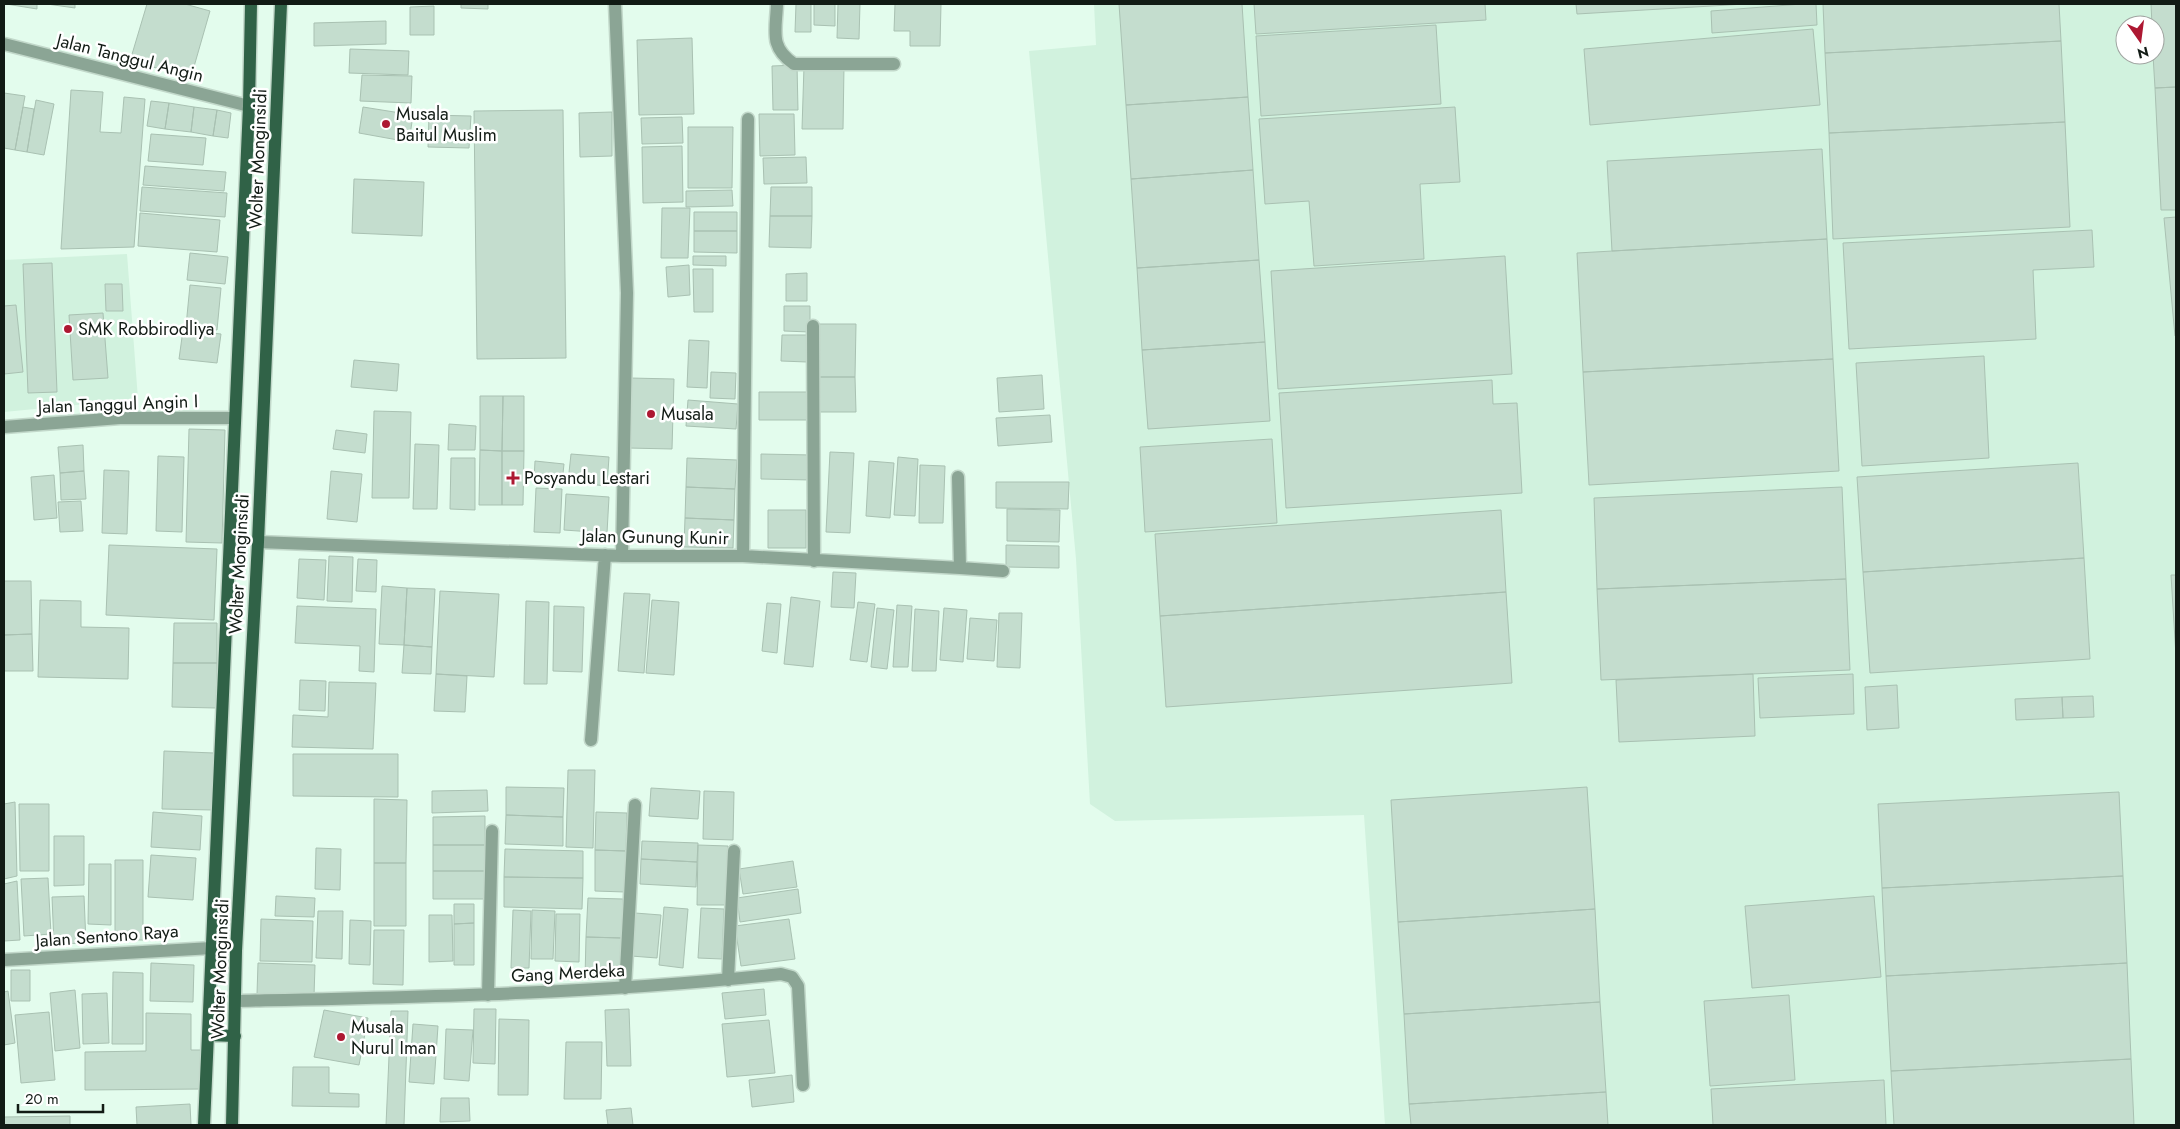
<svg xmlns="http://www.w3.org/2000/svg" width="2180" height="1129" viewBox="0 0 2180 1129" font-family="Jost,sans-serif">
<rect width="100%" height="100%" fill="#e3fced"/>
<!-- built -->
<path fill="#d1f2de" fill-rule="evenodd" d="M1094,4H2176V1125H1385L1364,815L1115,821L1090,804L1076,559L1029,51L1096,45ZM2125,25H2155V55H2125Z
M127,254L138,399L4,412V260Z"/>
<!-- building -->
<path fill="#c4ddce" stroke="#a9c1b2" d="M6,4H37V9Z
M47,4H75V8Z
M147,4H185L210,11L191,77L130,61Z
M461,4H488V9L461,8Z
M796,4H811V32H795Z
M814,4H835V26L814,25Z
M838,4H860L859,39L837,38Z
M895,4H941L940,46H910V31H894Z
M1119,4H1242L1248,97L1126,105Z
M1254,4H1485L1486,20L1256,34Z
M1576,4H1745L1577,14Z
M1802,4H1816L1817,25L1712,33L1711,11Z
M1823,4H2059L2061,41L1825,53Z
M2151,4H2176V87L2155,88L2153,55H2155V25H2152Z
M434,6V35H410V7Z
M386,21V44L314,46V23Z
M1436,25L1441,104L1261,116L1256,36Z
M1813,29L1820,105L1590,125L1584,49Z
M692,38L694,114L639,115L637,40Z
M2061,41L2065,122L1829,133L1825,53Z
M350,49L409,51L408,75L349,73Z
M797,65L798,110H773L772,66Z
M804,66H844L843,129H802Z
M362,75L412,76L411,103L360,101Z
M2176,87V210H2161L2155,88Z
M71,90L103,92L100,132L121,133L124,97L145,99L134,247L61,249Z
M4,93L25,96L15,150L4,148Z
M1248,97L1253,170L1131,179L1126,105Z
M36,100L54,104L44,155L27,152Z
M151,101L169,103L165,129L147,126Z
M169,103L194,107L191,132L165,129Z
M23,107L34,109L27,152L15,150Z
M194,107L217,110L213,136L191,132Z
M363,107L413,115L409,142L359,133Z
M1455,107L1460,182L1420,184L1424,259L1314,266L1309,201L1265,204L1259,119Z
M217,110L231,113L228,138L213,136Z
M563,110L566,358L477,359L474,111Z
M612,112V156L580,157L579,113Z
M759,114H794L795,155L760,156Z
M429,115L471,116L469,148L428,147Z
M682,117L683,143L642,144L641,118Z
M2065,122L2070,227L1833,239L1829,133Z
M688,127H733L732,188H688Z
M151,134L206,138L203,165L148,161Z
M682,146L683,202L643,203L642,147Z
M1822,149L1827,239L1612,251L1607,161Z
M806,157L807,183L764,184L763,158Z
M145,166L226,172L224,191L143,185Z
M1253,170L1259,260L1137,268L1131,179Z
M354,179L424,182L422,236L352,233Z
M142,187L227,193L225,217L140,211Z
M771,187H812V216H770Z
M732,190L733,206L686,207V191Z
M662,208H690L688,258H661Z
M694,212H737V231H694Z
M140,213L220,220L217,252L138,246Z
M770,216H812L811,248L769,247Z
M2176,217V336H2175L2164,218Z
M2092,230L2094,267L2033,270L2036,339L1849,349L1843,243Z
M694,231H737V253L694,252Z
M1827,239L1833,359L1583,372L1577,253Z
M190,253L228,257L225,284L187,280Z
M693,256H726V266L693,265Z
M1505,256L1512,374L1278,389L1271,271Z
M1259,260L1265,342L1142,350L1137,268Z
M52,263L57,392L28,393L23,264Z
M689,265L690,295L668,297L666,267Z
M693,269H713V312H694Z
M807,273V301H786V274Z
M105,284H122L123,311H106Z
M190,285L221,288L217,330L186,326Z
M16,305L23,372L4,374V306Z
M784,306H810V332L784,331Z
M103,313L108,378L73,380L69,315Z
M817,324H856L855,377H817Z
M183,330L221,334L217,363L179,359Z
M782,335H808L807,362L781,361Z
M689,340L709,341L707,388L687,387Z
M1265,342L1270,421L1148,429L1142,350Z
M1984,356L1989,458L1862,466L1856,363Z
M1833,359L1839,471L1589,485L1583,372Z
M354,360L399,364L397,391L351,387Z
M711,372L736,373L735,399L710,398Z
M1042,375L1044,409L999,412L997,378Z
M817,377H855L856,412H817Z
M630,378L674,379L672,449L628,448Z
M1492,380L1493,404L1517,403L1522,493L1286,508L1279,393Z
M759,392H811V420H759Z
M480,396H503L502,451L480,450Z
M503,396H524V451H502Z
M688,400L738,404L736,429L686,426Z
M374,411L411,412L409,498H372Z
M1050,415L1052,442L998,446L996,418Z
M449,424L476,426L475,450H448Z
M189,429L225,430L222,543L186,542Z
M336,430L367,434L365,453L333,449Z
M1272,439L1277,523L1145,532L1140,447Z
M415,444L439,445L437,509H413Z
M83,445L84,471L60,473L58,447Z
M480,450L502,451V505H479Z
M502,451H524L523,505H502Z
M830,452L854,453L850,533L826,532Z
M571,454L609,457L607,486L568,482Z
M761,454L812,455L811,480L761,479Z
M158,456L184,457L182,532L156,531Z
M898,457L918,459L915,516L894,515Z
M451,458H475V510L450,509Z
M687,458L737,460L735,489L686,487Z
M535,461L564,464L562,483L534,480Z
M869,461L894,463L890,518L866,516Z
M2078,463L2084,558L1863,572L1857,477Z
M920,465L945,466L943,523H919Z
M104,470L129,471L127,534L102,533Z
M84,471L86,499L61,500L60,473Z
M331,471L362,474L357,522L327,519Z
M54,475L57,518L34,520L31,477Z
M996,482H1069L1068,509L996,508Z
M686,487L735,489L734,520L685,518Z
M1842,487L1846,579L1597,589L1594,498Z
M536,488L562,489L560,533L534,532Z
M566,494L609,497L607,533L564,530Z
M81,501L83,531L60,532L58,502Z
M1007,509L1060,510L1059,542L1007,541Z
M768,510H806V548H768Z
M1501,510L1506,592L1160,616L1155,534Z
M685,518L734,520L733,548L684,547Z
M109,545L217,549L214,620L106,615Z
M1006,545L1059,546V568L1006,567Z
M329,556L353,557L352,602L327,601Z
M2084,558L2090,659L1870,673L1863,572Z
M299,559L326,560L324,600L297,598Z
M358,559L377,560L376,592L356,591Z
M833,572L856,573L854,608L831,607Z
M2171,575H2176V656Z
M1846,579L1850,670L1601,680L1597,589Z
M4,581H31L32,634L4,635Z
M382,586L407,588L404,645L379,644Z
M407,588L435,589L432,647L404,645Z
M440,591L499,594L494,677L436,674Z
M1506,592L1512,683L1166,707L1160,616Z
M624,593L650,594L644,673L618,671Z
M791,597L820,601L813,667L784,664Z
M40,600L81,601V627L129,628L128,679L38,677Z
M652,600L679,602L674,675L646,673Z
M526,601L549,602L547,684H524Z
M858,602L875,604L867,662L850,660Z
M767,603L781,604L777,653L762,651Z
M897,605L912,606L908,667H893Z
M297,606L376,609L374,672L359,671L360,646L295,643Z
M554,606L584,607L582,672L553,671Z
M877,608L894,610L887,669L871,667Z
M944,608L967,610L963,662L940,660Z
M915,609L939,611L936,671H912Z
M999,613H1022L1020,668L997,667Z
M970,618L997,620L994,661L967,659Z
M174,623H217V663H173Z
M32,634L33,671H4V635Z
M404,645L432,647L431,674L402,673Z
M173,663H217L216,708L172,707Z
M436,674L467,676L465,712L434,711Z
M1753,674L1755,736L1619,742L1616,680Z
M1853,674L1854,714L1760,718L1758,678Z
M300,680L326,681L325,711L299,710Z
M329,682L376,683L373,749L292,747L293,715L328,717Z
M1897,685L1899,728L1867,730L1865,687Z
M2093,696L2094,717L2063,718L2062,697Z
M2062,697L2063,718L2016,720L2015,699Z
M164,751L214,753L213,810L162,809Z
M293,754H398V797L293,796Z
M568,770H595L593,848L566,847Z
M506,787L564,788L563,817L506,815Z
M1587,787L1595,909L1398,922L1391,800Z
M651,788L700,791L698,819L649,816Z
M487,790L488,811L432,813V791Z
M704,791L734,792L733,840L703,839Z
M2119,792L2123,876L1882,888L1878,804Z
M374,799L407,800L406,863H374Z
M15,802L17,876L4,879V804Z
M19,804H49V871H20Z
M153,812L202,816L200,850L151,847Z
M596,812L627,813L626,851L595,850Z
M506,815L563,817V846L505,844Z
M485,816V845H433V817Z
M54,836H84V885L54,886Z
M642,841L698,843L697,862L641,859Z
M433,845H485V871H433Z
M698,845L728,846L726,905H697Z
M316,848L341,849L340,890L315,889Z
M505,849L583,851V878L504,877Z
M595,850L626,851L625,892L595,891Z
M151,855L196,858L193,900L148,897Z
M641,859L697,862L696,887L640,884Z
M115,860H143V940H115Z
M793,861L797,887L743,894L739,869Z
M374,863H406V926H374Z
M89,864H111V925L88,924Z
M433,871H485V899H433Z
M2123,876L2127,963L1886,976L1882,888Z
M504,877L583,878L582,909L504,907Z
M48,878L51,934L24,936L21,879Z
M17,881L20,940L4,941V884Z
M798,889L801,913L740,922L737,898Z
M84,896L86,943L54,944L52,897Z
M276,896L315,898L314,917L275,916Z
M1874,896L1881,977L1752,988L1745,906Z
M588,898L623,899L622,938L586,937Z
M454,904H474V923L454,924Z
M664,907L688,909L683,968L659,965Z
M701,908L724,909L722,959L698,958Z
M1595,909L1600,1002L1404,1014L1398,922Z
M513,910L531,911L529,968H511Z
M532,910L555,911L553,959H531Z
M318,911H343L342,959L316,958Z
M635,913L661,915L657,958L631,956Z
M556,914H580L579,962L555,961Z
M429,915H452L453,961L429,962Z
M261,919L313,921L312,962L260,961Z
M789,919L795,959L741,966L735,926Z
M350,920L371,921L370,965L349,964Z
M474,923V965H454V924Z
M374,930H404L403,985L373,984Z
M586,937L622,938L620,979L585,978Z
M151,963L194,965L193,1002L150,1001Z
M258,963L315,965L314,996L257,994Z
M2127,963L2131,1059L1891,1071L1886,976Z
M11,970H30V1001H11Z
M113,972L143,973V1044H112Z
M764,989L766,1015L725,1019L722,993Z
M75,990L80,1048L55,1051L50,993Z
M8,991L15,1043L4,1045V992Z
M107,993L109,1043L83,1044L82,994Z
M1789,995L1795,1080L1710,1086L1704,1001Z
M1600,1002L1606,1092L1409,1104L1404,1014Z
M474,1009H496L495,1064L473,1063Z
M629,1009L631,1066H607L605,1010Z
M324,1010L368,1018L359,1065L314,1057Z
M391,1011H408L404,1125H386Z
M49,1012L55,1080L21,1083L15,1015Z
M146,1013L191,1014V1050H203V1089L85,1090V1052L146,1051Z
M499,1019L529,1020L528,1095H498Z
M769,1020L775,1073L727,1077L722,1024Z
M413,1024L438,1026L434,1084L409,1082Z
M446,1029L473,1030L469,1081L444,1079Z
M566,1042H602L601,1099H564Z
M2131,1059L2134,1125H1894L1891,1071Z
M293,1067H329V1093L359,1094V1107L292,1106Z
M792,1075L794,1102L752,1107L749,1080Z
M1884,1080L1886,1125H1713L1711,1089Z
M1606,1092L1608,1125H1411L1409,1104Z
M441,1098H469L470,1121L440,1122Z
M190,1104L191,1125H137L136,1107Z
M631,1108L633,1125H608L606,1110Z
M70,1116V1125H4V1117Z"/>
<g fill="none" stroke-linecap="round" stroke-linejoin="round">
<!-- minor casing -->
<g stroke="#c2d8ca" stroke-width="15">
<path id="minor" d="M615,4L627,293L622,556
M777,4C776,31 769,47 794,64H894
M4,44L249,106
M813,326L814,561
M4,427L120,418H233
M258,542L622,556H743L960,568L958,477
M743,556L748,119
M960,568L1003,571
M591,740L605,555
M4,960L212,948
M728,980L734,851
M625,988L635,805
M488,995L492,831
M235,1001C417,997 599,994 781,974L792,977L798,986L803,1085"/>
</g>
<!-- major casing -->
<g stroke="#c2d8ca" stroke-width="15">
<path id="major" d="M208,1035L235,1036
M204,1125L249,106L251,4
M232,1125L236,951L258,542L281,4"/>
</g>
<!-- minor -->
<use href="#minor" stroke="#8ba595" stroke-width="12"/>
<!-- major -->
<use href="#major" stroke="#306247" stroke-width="12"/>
</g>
<!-- markers -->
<g fill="#ad1832" stroke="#fff" stroke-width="2">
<circle cx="386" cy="124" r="5"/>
<circle cx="68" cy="329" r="5"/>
<circle cx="651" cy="414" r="5"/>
<path d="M510.5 470.5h5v5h5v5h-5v5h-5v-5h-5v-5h5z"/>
<circle cx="341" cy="1037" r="5"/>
</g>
<g text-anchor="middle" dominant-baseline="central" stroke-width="5" stroke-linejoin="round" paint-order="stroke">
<!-- street labels -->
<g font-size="18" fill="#121b15" stroke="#fff">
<text transform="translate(130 58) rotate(14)">Jalan Tanggul Angin</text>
<text transform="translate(258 159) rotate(-88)">Wolter Monginsidi</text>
<text transform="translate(118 404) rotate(-2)">Jalan Tanggul Angin I</text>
<text transform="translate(655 537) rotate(1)">Jalan Gunung Kunir</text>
<text transform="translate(239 564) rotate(-87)">Wolter Monginsidi</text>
<text transform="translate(107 936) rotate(-4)">Jalan Sentono Raya</text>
<text transform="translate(220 969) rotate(-88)">Wolter Monginsidi</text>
<text transform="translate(568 973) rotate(-3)">Gang Merdeka</text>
</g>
<!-- poi labels -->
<g font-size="18" fill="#121b15" stroke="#fff" text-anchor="start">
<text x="396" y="114">Musala<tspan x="396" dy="21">Baitul Muslim</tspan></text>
<text x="78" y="329">SMK Robbirodliya</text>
<text x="661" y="414">Musala</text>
<text x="524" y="478">Posyandu Lestari</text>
<text x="351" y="1027">Musala<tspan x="351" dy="21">Nurul Iman</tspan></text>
</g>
</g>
<!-- border -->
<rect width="2180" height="1129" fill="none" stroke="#121b15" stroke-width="10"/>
<!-- north arrow -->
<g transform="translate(2140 40) rotate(166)"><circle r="24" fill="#ffffff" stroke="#a0a4a1"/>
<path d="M0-4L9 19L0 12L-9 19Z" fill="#ad1832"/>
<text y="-8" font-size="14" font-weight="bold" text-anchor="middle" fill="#121b15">N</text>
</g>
<!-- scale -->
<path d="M18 1104v8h85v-8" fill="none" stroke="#121b15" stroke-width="2.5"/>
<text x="25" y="1104" font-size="15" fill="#121b15" stroke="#ffffff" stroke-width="4" paint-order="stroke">20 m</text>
</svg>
